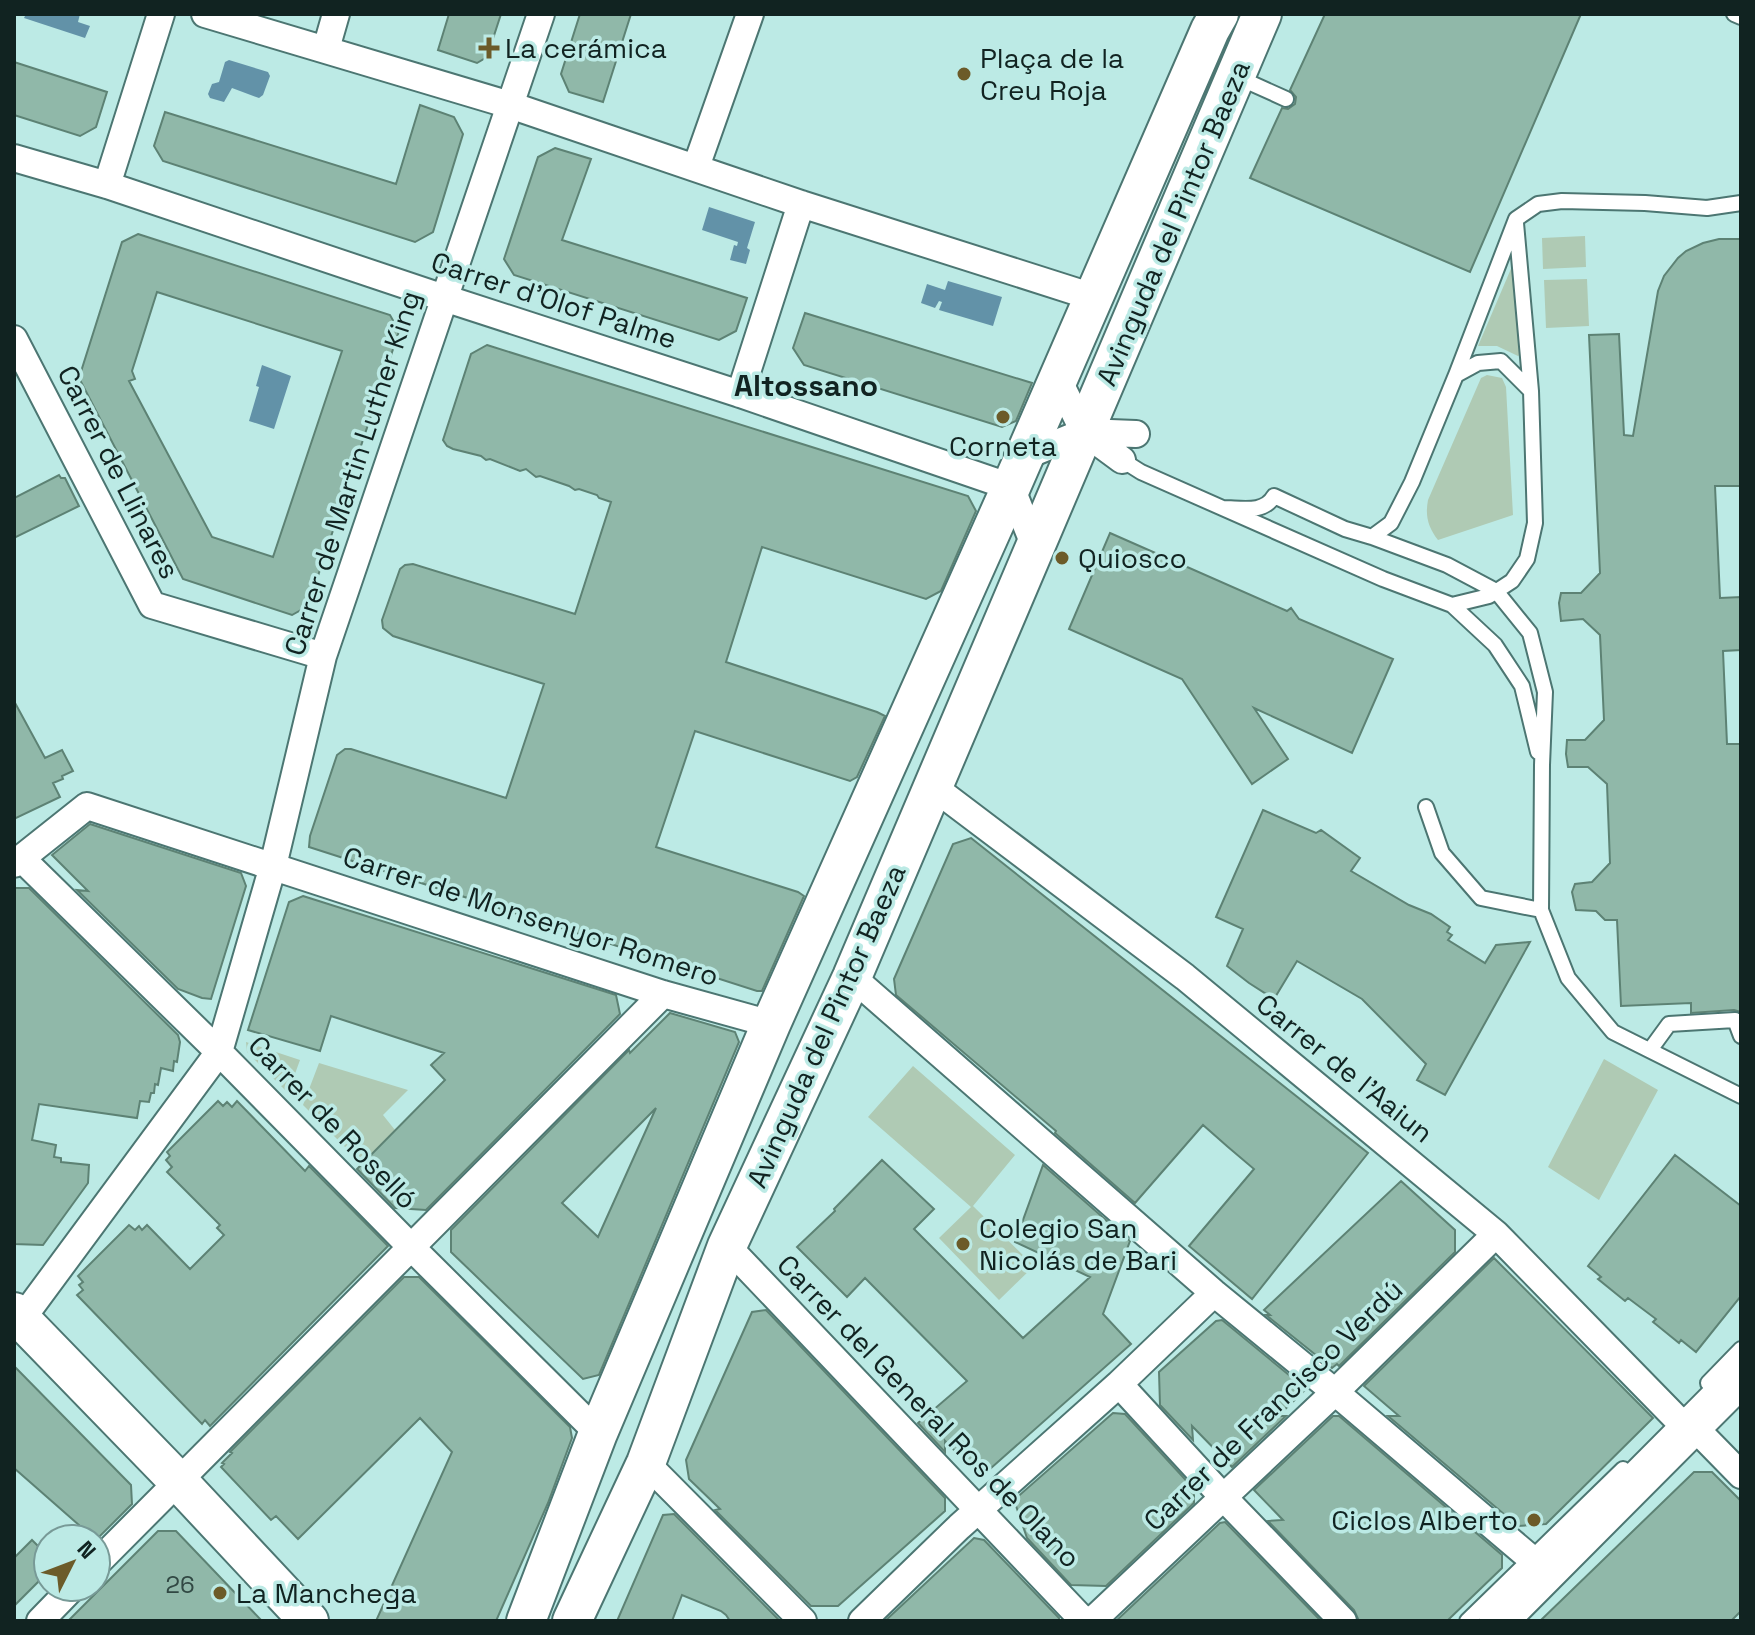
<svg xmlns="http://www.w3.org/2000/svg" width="1755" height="1635" viewBox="0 0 1755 1635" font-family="'Space Grotesk',sans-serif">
<rect width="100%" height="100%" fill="#bceae5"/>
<!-- green -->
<path fill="#afcab4" d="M1585,236L1586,267L1543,269L1542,238Z
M1515,262L1520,355L1518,356L1497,346H1478L1513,264Z
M1587,279L1589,326L1546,328L1544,280Z
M1487,375L1502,378L1506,387L1513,515L1438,540C1428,527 1425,516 1428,500L1481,378Z
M246,1042L300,1060L288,1093L247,1052Z
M1604,1059L1658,1090L1599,1200L1548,1167Z
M319,1063L408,1090L383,1115L395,1130L362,1164L303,1105Z
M913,1066L1015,1155L973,1206L1034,1266L999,1300L939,1238L971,1207L868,1117Z"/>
<!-- water -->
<path fill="#6292a8" d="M26,14H80L78,22L90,26L85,38L24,18Z
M229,60L268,72L270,76L263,95L259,98L232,88L224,102L210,98L208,94L212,84L219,82L225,62Z
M709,207L755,222L747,248L750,250L746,264L730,260L734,245L737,246L738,242L702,230Z
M948,281L1002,297L993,326L939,310L942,302L939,301L935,308L921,303L927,284L945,290Z
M262,365L291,376L274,429L249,421L259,387L256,386Z"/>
<!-- building -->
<path fill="#90b8a9" stroke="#5d8274" stroke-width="2" fill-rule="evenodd" d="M449,14H501L487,57L477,63L438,50Z
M580,14H631L603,102L569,92L561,74Z
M1325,14H1581L1470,272L1250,178L1282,108L1288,109L1295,104L1296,97L1290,90Z
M14,62L107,92L96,127L80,136L14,115Z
M420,105L454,117L463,134L433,232L415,242L163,161L154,146L165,112L396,184Z
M555,148L591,159L562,240L747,298L736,331L719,340L514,275L504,259L538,157Z
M138,234L390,315L399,331L308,606L292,615L183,579L79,378L122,242ZM157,292L342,351L273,557L212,537L129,381L135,379L132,371Z
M1719,239H1741V486H1715L1720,598L1741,597V650L1723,651L1727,744H1741V1012L1734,1010L1691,1013V1003L1621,1006L1617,920H1605L1596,911L1576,910L1572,892L1575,884L1592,882L1610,863L1607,784L1588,767H1568L1566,754L1567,740H1585L1604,720L1600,635L1583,619L1561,621L1559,603L1561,593H1581L1600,573L1589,335L1619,334L1624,435L1633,436L1658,291L1664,276L1678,258L1686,251L1703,243Z
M805,313L1032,383L1016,421L1002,427L804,365L793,348Z
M487,345L968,496L976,511L941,591L926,599L762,547L726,662L877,712L885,716L857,777L850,781L695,731L656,847L798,892L804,896L762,991H757L309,847L310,836L337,755L345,749H351L506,798L544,684L393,636L383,628L382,620L400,569L405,565L413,564L575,614L611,502L599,498L597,495L579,489L575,490L569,486L540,476L536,477L526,469L520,471L490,459L486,460L481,456L453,449L447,446L443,440L471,354Z
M59,475L61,478H65L79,506L14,538V498Z
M1110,533L1287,611L1291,608L1299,619L1393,659L1352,753L1254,708L1288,759L1252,784L1182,679L1069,629Z
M14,701L45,758L62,750L73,771L62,776L63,779L53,783L60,797L14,819Z
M1263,810L1316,833L1321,830L1360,858L1351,871L1409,905L1431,914L1450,927L1447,932L1452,935L1448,940L1485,963L1496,945L1530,942L1445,1095L1417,1080L1426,1064L1362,999L1297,961L1274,999L1249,983L1227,966L1243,929L1216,917Z
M90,824L241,873L246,886L211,999L202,998L178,989L77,890L88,891L52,855Z
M971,838L1368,1153L1252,1299L1189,1246L1254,1169L1228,1147L1203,1125L1135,1203L1055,1133L1056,1131L896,995L894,979L953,844Z
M14,888H29L178,1035L180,1042L177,1062L174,1061L173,1071L161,1068L158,1085L155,1084L154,1093H151L149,1102L140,1101L137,1118L39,1104L32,1140L56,1145L54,1157L61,1158V1162L89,1165L88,1183L43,1245L14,1244Z
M303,896L616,995L620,1014L426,1210L395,1208L357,1169L445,1080L431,1065L444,1053L331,1016L320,1051L248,1030L289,902Z
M670,1013L735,1032L739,1042L599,1375L583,1379L451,1252V1230L629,1050L630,1053ZM656,1108L598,1237L562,1203Z
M218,1101L223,1106L227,1102L232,1107L237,1101L305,1171L309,1166L388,1246L210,1426L205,1420L202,1424L77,1295L83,1290L79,1285L83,1282L78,1276L129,1225L135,1230L139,1226L142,1230L147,1225L190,1269L224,1235L217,1228L220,1225L167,1172L172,1167L166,1160L170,1156L167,1152Z
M1675,1155L1741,1206V1296L1696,1352L1681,1340L1679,1343L1653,1322L1656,1319L1628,1298L1625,1301L1598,1279L1601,1277L1588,1266Z
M882,1160L934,1209L914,1229L1023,1338L1090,1277L1015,1242L1043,1165L1130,1241L1103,1314L1131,1344L981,1477L945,1441V1452L918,1423L967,1381L865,1278L847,1297L797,1247L835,1211L834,1209Z
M1401,1181L1455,1230V1252L1339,1366L1337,1364L1332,1368L1266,1315H1270L1264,1310Z
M1494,1258L1653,1418L1546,1524L1518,1526L1388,1416H1399L1364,1386Z
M404,1277H419L570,1427L572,1438L548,1503L496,1621H376L452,1452L420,1418L298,1539L276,1516L271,1520L221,1467L224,1464L222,1463L232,1453L230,1452Z
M766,1310L945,1498V1511L838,1606H811L715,1510L720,1509L689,1479L686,1460L752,1312Z
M1222,1320L1306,1389L1278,1416H1286L1232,1467L1192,1426L1193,1440L1160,1405L1159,1372L1216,1321Z
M14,1366L131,1485L132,1504L96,1540L14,1468Z
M1113,1413L1125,1414L1194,1489V1503L1106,1586L1071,1585L1027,1538L1014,1500Z
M1333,1416H1339L1502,1555V1568L1447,1621H1359L1354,1610L1268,1521L1283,1520L1254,1490Z
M1694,1472H1712L1741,1501V1611L1731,1621H1540Z
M674,1514L780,1621H730L726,1615L721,1611L682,1595L672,1621H617L663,1515Z
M1225,1522L1321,1621H1116L1220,1523Z
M158,1531H176L262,1621H68Z
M974,1538L984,1540L1059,1618V1621H885Z
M32,1540L48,1556V1572L14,1606V1558Z"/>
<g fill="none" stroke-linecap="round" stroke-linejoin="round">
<!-- lane casing -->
<g stroke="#4c7672" stroke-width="18">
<path id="lane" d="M1734,14L1741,17
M1235,76L1286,99
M1516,223L1531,391
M1456,375L1516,219L1538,204L1562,201L1645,203L1707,208L1741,203
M1122,460L1141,472L1383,579L1452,605L1489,596L1512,581L1527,559L1535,523L1531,391L1501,361L1478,363L1456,375L1412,482L1391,523L1372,537L1345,529L1274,496C1264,514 1241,508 1223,508
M1372,537L1447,565L1496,591L1530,633L1545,692L1542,765L1541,910L1568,978L1613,1032L1741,1096
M1452,605L1495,645L1522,686L1538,752
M1426,807L1442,853L1481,898L1541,910
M1650,1050L1669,1024L1735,1020L1741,1036
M1708,1383L1741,1349
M1467,1621L1623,1469"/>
</g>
<!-- street casing -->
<g stroke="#4c7672" stroke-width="30">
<path id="street" d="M205,14L510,105L801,204L1093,297
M326,49L336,14
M14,158L107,185L444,298L740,394L1011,487L1035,547
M696,167L750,14
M107,185L161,14
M14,339L152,605L323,656
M1058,379L1084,432L1122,460
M740,394L801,204
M1025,456L1084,432L1136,434
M932,786L1185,977L1496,1234L1676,1418L1693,1426L1741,1475
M21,858L219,1052L412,1248L598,1433
M14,864L87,806L663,994L771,1024
M852,977L1214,1293L1335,1392L1548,1573
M727,1246L1084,1621
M14,1327L21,1320L219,1052L273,866L323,656L541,14
M1119,1384L1223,1497L1343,1621
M646,1463L803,1621
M96,1564L663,994
M40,1621L73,1587
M862,1621L959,1527L1119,1384L1214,1293
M1092,1621L1335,1392L1496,1234"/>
</g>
<!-- secondary casing -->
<g stroke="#4c7672" stroke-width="42">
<path id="secondary" d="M14,1312L178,1481L309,1621
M526,1621L598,1433L771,1024L1011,487L1210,30L1219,14
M572,1621L646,1463L727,1246L852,977L1262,14
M1498,1621L1741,1377"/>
</g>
<!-- lane -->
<use href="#lane" stroke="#fff" stroke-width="14"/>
<!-- street -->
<use href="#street" stroke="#fff" stroke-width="26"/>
<!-- secondary -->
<use href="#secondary" stroke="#fff" stroke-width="38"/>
</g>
<!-- markers -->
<g fill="#6c5b29" stroke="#bceae5" stroke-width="3">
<path d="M485 36h8v8h8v8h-8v8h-8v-8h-8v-8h8z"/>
<circle cx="964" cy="74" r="8"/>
<circle cx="1003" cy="417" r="8"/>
<circle cx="1062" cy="558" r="8"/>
<circle cx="963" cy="1244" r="8"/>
<circle cx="1534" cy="1520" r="8"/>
<circle cx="220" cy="1593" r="8"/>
</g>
<g text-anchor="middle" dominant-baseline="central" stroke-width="7" stroke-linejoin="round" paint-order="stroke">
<!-- number labels -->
<g font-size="24" fill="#314843">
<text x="180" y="1584">26</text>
</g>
<!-- poi labels -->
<g font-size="28" fill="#112321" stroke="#bceae5" text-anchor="start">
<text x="505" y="48">La cerámica</text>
<text x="980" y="58">Plaça de la<tspan x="980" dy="32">Creu Roja</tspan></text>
<text x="1003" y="446" text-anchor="middle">Corneta</text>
<text x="1078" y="558">Quiosco</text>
<text x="979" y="1228">Colegio San<tspan x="979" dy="32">Nicolás de Bari</tspan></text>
<text x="1518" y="1520" text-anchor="end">Ciclos Alberto</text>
<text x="236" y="1593">La Manchega</text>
</g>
<!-- street labels -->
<g font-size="28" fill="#112321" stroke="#bceae5">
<text transform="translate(1173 223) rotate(-67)">Avinguda del Pintor Baeza</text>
<text transform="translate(554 300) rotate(18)">Carrer d'Olof Palme</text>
<text transform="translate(119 472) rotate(63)">Carrer de Llinares</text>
<text transform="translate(352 473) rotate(-72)">Carrer de Martin Luther King</text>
<text transform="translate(531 916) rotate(18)">Carrer de Monsenyor Romero</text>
<text transform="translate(826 1026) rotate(-66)">Avinguda del Pintor Baeza</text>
<text transform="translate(1345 1068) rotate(39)">Carrer de l'Aaiun</text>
<text transform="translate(333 1122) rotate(46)">Carrer de Roselló</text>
<text transform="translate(1273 1405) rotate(-44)">Carrer de Francisco Verdú</text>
<text transform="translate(929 1411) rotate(46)">Carrer del General Ros de Olano</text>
</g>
<!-- neighbourhood labels -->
<g font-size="30" font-weight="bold" fill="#112321" stroke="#bceae5">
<text x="806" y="385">Altossano</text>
</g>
</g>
<!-- border -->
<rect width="1755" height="1635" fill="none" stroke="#112321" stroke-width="32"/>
<!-- north arrow -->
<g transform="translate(72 1563) rotate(48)"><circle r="38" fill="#bceae5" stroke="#789a97" stroke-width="2"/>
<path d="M0-6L14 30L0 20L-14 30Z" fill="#6c5b29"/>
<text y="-12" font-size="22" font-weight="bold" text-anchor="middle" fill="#112321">N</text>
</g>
</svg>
